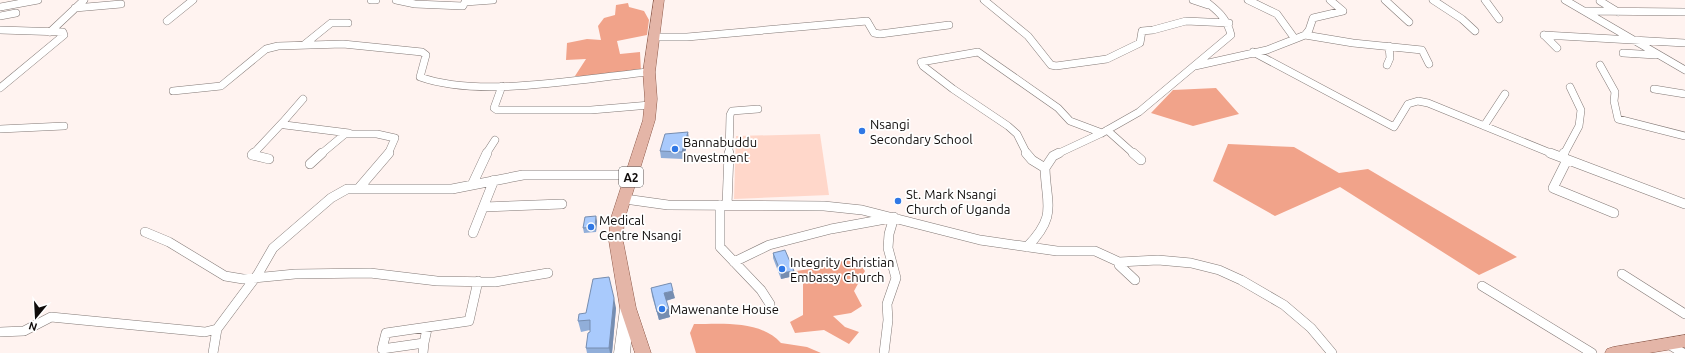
<svg xmlns="http://www.w3.org/2000/svg" width="1685" height="353" viewBox="0 0 1685 353" font-family="Ubuntu,sans-serif">
<rect width="100%" height="100%" fill="#fff3f0"/>
<!-- green -->
<path fill="#ffd7ca" d="M820,134L829,195L734,199L736,136Z"/>
<!-- forest -->
<path fill="#f1a38a" d="M628,3L629,7L644,11L649,20L647,35L617,41L620,54L640,52L641,72L598,77L575,76L586,59L566,60L567,43L587,39L601,40L598,26L604,18L615,15L616,5Z
M1216,88L1239,114L1193,126L1151,113L1173,90Z
M1228,144L1294,147L1339,173L1368,169L1517,257L1479,275L1340,187L1275,216L1213,181Z
M853,256L865,271L854,291L862,306L851,313L833,316L845,327L859,332L849,344L824,330L795,333L790,322L803,315V282L796,271L831,266Z
M694,324C723,324 760,320 781,343L807,347L821,353H696L690,333Z"/>
<g fill="none" stroke-linecap="round" stroke-linejoin="round">
<!-- street-far1 casing -->
<g stroke="#837976" stroke-width="8">
<path id="street-far1" d="M371,0H376
M396,0L415,4L463,6L465,2L493,0
M984,0L1028,36L1051,65L1056,66L1107,59L1140,43L1142,31L1153,30L1186,21L1229,23
M1193,0L1208,5
M1385,0L1409,22
M1433,0L1462,19L1475,31
M1485,0L1499,19
M1565,0L1685,70
M1600,1L1618,12
M0,7L38,0
M75,8L121,4
M1586,11L1685,12
M0,16L16,13
M167,21L193,0
M0,30L63,32L64,35L0,88
M50,32L84,0
M1305,35L1309,30L1313,18L1343,11L1330,0
M1544,35L1685,43
M1544,35L1557,48
M653,37H687L867,21L874,33L880,34L949,25
M1295,39L1305,35L1353,43L1422,50L1429,64
M305,44L331,23H348
M1253,52L1394,127L1408,104L1418,101L1428,103L1553,154
M1623,53L1656,55
M1387,65L1390,58L1389,46
M1600,65L1615,92L1614,101L1618,119L1685,136
M1195,66L1267,50L1295,39L1277,14L1248,0
M502,86L494,108L497,110H591L650,105
M1654,89L1685,94
M173,91L221,86L266,49L278,46L343,44L422,52L426,55L420,77C481,99 584,78 649,72
M303,99L283,122L285,125L349,133
M1484,126L1505,94
M0,129L64,126
M1107,130L1134,154
M253,154L283,122
M321,154L345,134H377L395,138L388,154
M486,154L495,140
M729,154L730,115L732,111L758,109
M1027,154L1017,134L1008,126L953,89L923,66L921,62L978,52L1058,108L1070,121L1102,133
M1057,154L1102,133L1139,112L1231,35C1227,18 1217,10 1204,0
M1564,154L1579,126L1581,110L1570,87"/>
</g>
<!-- street casing -->
<g stroke="#837976" stroke-width="10">
<path id="street" d="M254,153L252,155L269,159
M1026,153L1032,160L1045,168
M1133,153L1141,160
M1550,153L1685,204
M1562,157L1564,153
M1567,160L1553,188L1614,213
M310,164L322,153
M472,185L487,153
M359,188L389,153
M625,199L668,205L824,206L862,210L980,240L1057,251H1095L1119,262L1158,260L1191,263L1219,270L1241,280L1284,305L1311,328L1332,353
M720,205V247L761,290L770,304
M727,205L729,153
M484,207L562,204
M145,232L169,242L225,276L243,279L295,274L370,273L437,281L495,282L548,273
M473,233L494,180
M1027,247C1058,215 1046,205 1045,168L1053,156L1059,153
M734,262L769,245L831,229L891,218
M1119,262V265L1135,280
M1622,274L1685,314
M1482,286L1592,353
M427,329L424,343L382,349L386,333L469,321L478,281
M0,332L24,331L51,317L205,332L217,329
M1670,345L1683,353
M213,353L217,329L258,274L273,248L331,198L347,189H452L523,175H632
M423,353L424,343
M884,353L888,320L887,304L896,278L888,248L889,234L894,217"/>
</g>
<!-- secondary casing -->
<g stroke="#837976" stroke-width="1">
<path id="secondary" d="M627,304L632,305L634,309L630,353H614L620,309L622,305Z"/>
</g>
<!-- primary casing -->
<g stroke="#8e5a4a" stroke-width="1">
<path id="primary" d="M654,0H664L655,72L657,99L655,120L624,221L623,241L636,308L651,353H635L620,308L609,241L610,221L643,120L645,99L643,72Z
M1685,335V347L1649,353H1605L1607,349L1613,347Z"/>
</g>
<!-- street-far1 -->
<use href="#street-far1" stroke="#fff" stroke-width="7"/>
<!-- street -->
<use href="#street" stroke="#fff" stroke-width="9"/>
<!-- secondary -->
<use href="#secondary" fill="#fff" fill-rule="evenodd"/>
<!-- primary -->
<use href="#primary" fill="#e4b5a7" fill-rule="evenodd"/>
</g>
<!-- wall -->
<path fill="#91aed9" d="M689,139L683,159L661,158L660,151Z
M597,221L596,232L584,233L583,228Z
M773,253L794,271V276L781,279L773,258Z
M651,288L675,298L666,301L669,309L670,317L659,320L652,296Z
M616,308L612,353H587L586,348L590,332V330L581,332L578,321Z"/>
<!-- shaded-wall -->
<path fill="#768db0" d="M688,132L689,139L683,159L682,152Z
M596,216L597,221L596,232L595,227Z
M794,271V276L781,279V273Z
M673,291L675,298L665,301L664,293Z
M614,298L616,308L612,353H610L609,348Z
M669,309L670,317L659,320L657,312Z"/>
<!-- building -->
<path fill="#a9cafc" stroke="#768db0" d="M688,132L682,152L660,151L665,134Z
M596,216L595,227L583,228L585,217Z
M785,250L794,271L781,273L773,253Z
M609,277L614,298L609,348H586L588,333L590,332V320L578,321L579,314L586,313L593,279Z
M671,283L673,291L664,293L669,309L657,312L651,288Z"/>
<!-- markers -->
<g fill="#3078e5" stroke="#fff" stroke-width="1.5">
<circle cx="862" cy="131" r="4"/>
<circle cx="675" cy="149" r="4"/>
<circle cx="898" cy="201" r="4"/>
<circle cx="591" cy="227" r="4"/>
<circle cx="782" cy="269" r="4"/>
<circle cx="662" cy="309" r="4"/>
</g>
<g text-anchor="middle" dominant-baseline="central" stroke-width="3.5" stroke-linejoin="round" paint-order="stroke">
<!-- shield labels -->
<rect fill="#fff" stroke="#585554" stroke-width="1" x="619" y="167" width="24" height="20" rx="3"/>
<g font-size="12" font-weight="bold" fill="#100c0b">
<text x="631" y="177">A2</text>
</g>
<!-- poi labels -->
<g font-size="13" fill="#100c0b" stroke="#fff" text-anchor="start">
<text x="870" y="124">Nsangi<tspan x="870" dy="15">Secondary School</tspan></text>
<text x="683" y="142">Bannabuddu<tspan x="683" dy="15">Investment</tspan></text>
<text x="906" y="194">St. Mark Nsangi<tspan x="906" dy="15">Church of Uganda</tspan></text>
<text x="599" y="220">Medical<tspan x="599" dy="15">Centre Nsangi</tspan></text>
<text x="790" y="262">Integrity Christian<tspan x="790" dy="15">Embassy Church</tspan></text>
<text x="670" y="309">Mawenante House</text>
</g>
</g>
<!-- north arrow -->
<g transform="translate(36 317) rotate(198)" stroke="#ffffff" stroke-width="3" paint-order="stroke">
<path d="M0-3L7 15L0 10L-7 15Z" fill="#100c0b"/>
<text y="-6" font-size="11" font-weight="bold" text-anchor="middle" fill="#100c0b">N</text>
</g>
</svg>
